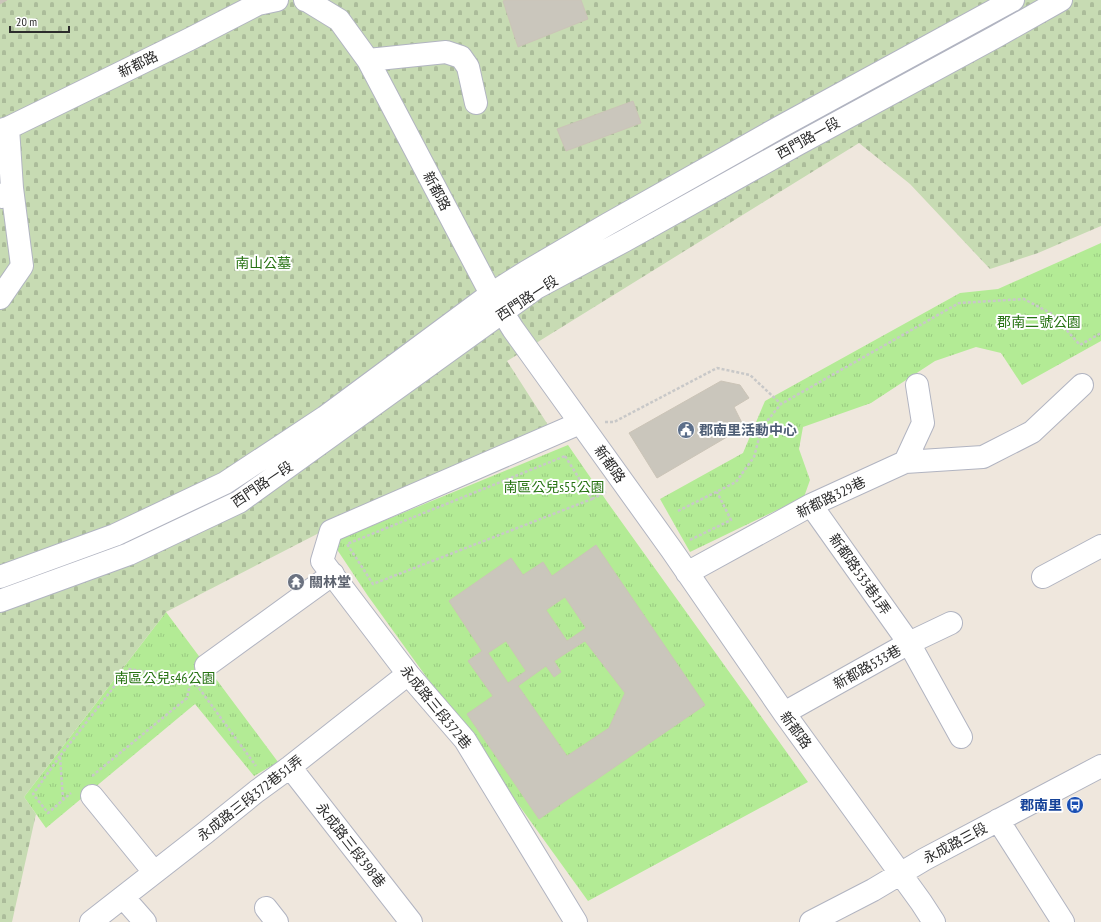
<svg xmlns="http://www.w3.org/2000/svg" width="1101" height="922" viewBox="0 0 1101 922" font-family="'PT Sans Narrow','Noto Sans TC',sans-serif">
<defs>
<pattern id="grass-tufts" width="24" height="20" patternUnits="userSpaceOnUse"><rect width="24" height="20" fill="#b3eb95"/><path d="M3 7l-1-3M5 7V3M7 7l1-3M15 17l-1-3M17 17v-4M19 17l1-3" fill="none" stroke="#9aca81"/></pattern>
<pattern id="cemetery-stones" width="16" height="16" patternUnits="userSpaceOnUse"><rect width="16" height="16" fill="#c7dbb3"/><path d="M2 7V4a2 2 0 0 1 4 0v3zM10 15v-3a2 2 0 0 1 4 0v3z" fill="#abbc9a"/></pattern>
</defs>
<rect width="100%" height="100%" fill="#efe7dd"/>
<!-- grass -->
<path fill="url(#grass-tufts)" d="M1101,243V341L1022,385L1001,353L976,347L935,361L871,403L803,427L799,449L810,480L804,497L690,552L660,499L743,453L765,401L960,293L998,289Z
M568,445L608,503L808,782L588,901L368,596L332,542Z
M166,612L278,762L254,776L195,704L46,828L24,797Z"/>
<!-- cemetery -->
<path fill="url(#cemetery-stones)" d="M0,0H1101V226L1038,253L990,269L910,184L859,143L507,361L548,425L319,533L166,612L24,797L36,814L12,922H0Z"/>
<!-- building -->
<path fill="#cac6bc" stroke="#cbc4b7" fill-rule="evenodd" d="M0,0H7L0,4Z
M507,0H581L588,19L518,47L503,1Z
M633,101L641,123L566,151L557,129Z
M721,381L740,385L749,398L734,407L744,427L657,478L629,433Z
M596,545L705,705L539,819L467,714L493,696L468,661L482,651L449,601L511,558L523,575L543,562L552,576ZM565,597L586,628L567,641L546,610ZM506,641L526,671L508,683L488,653ZM585,641L625,693L609,728L567,756L518,686L546,666L554,677L561,672L554,661Z"/>
<g fill="none" stroke-linecap="round" stroke-linejoin="round">
<!-- minor casing -->
<g stroke="#b1b4c1" stroke-width="24">
<path id="minor" d="M305,0L308,1L339,20L368,60L491,294L513,329L671,549L784,713L921,902L934,922
M368,60L446,52L461,57L468,67L476,103
M0,130L8,128L190,39L258,4L277,0
M2,197L12,188L8,128
M0,298L22,266L12,188
M905,462L983,457L1032,432L1082,385
M811,505L909,643L961,737
M687,573L811,505L905,462L923,423L917,385
M0,577L115,535L225,483L325,417L491,294L526,272L608,224L780,127L1013,0
M1043,577L1101,546
M0,601L129,554L239,502L536,288L624,241L798,144L997,36L1061,0
M206,666L333,574
M784,713L909,643L951,623
M290,767L411,922
M92,796L154,872
M998,820L1063,922
M123,897L145,922
M266,908L277,922
M91,922L205,833L257,791L290,767L408,674
M576,922L551,881L465,740L408,674L322,561L331,531L580,423
M811,922L873,890L925,859L1101,766"/>
</g>
<!-- path -->
<path stroke="#c8c8c8" stroke-width="2.5" stroke-dasharray="3 2" stroke-linecap="butt" d="M605,422H614L717,368L750,375L781,404
M565,456L592,499L373,584L347,544Z
M592,499L606,492
M678,511L736,482L754,457L762,427L781,404L959,303L1024,299L1052,314L1080,345L1101,333
M690,540L731,520L717,492
M196,684L256,766
M60,756L33,794L48,813L71,793
M92,776L187,698L191,680
M63,800L60,756L128,669L188,678"/>
<!-- minor -->
<use href="#minor" stroke="#fff" stroke-width="22"/>
</g>
<!-- icons -->
<defs>
<g id="civic-disc" transform="scale(0.9)"><circle r="9.5" fill="#5c6f8a" stroke="#fff"/><path d="M-.6-6.5H3V-4.5H.6V-3L4-1V1h2V6H-6V1h2V-1L-.6-3ZM-1.2 2.5V6h2.4V2.5Z" fill="#fff"/></g>
<g id="temple-disc" transform="scale(0.9)"><circle r="9.5" fill="#6b7280" stroke="#fff"/><path d="M0-6L5-2H3V0L6.5 2.5H4V6H1.5V3h-3V6H-4V2.5H-6.5L-3 0V-2H-5Z" fill="#fff"/></g>
<g id="bus-disc" transform="scale(0.9)"><circle r="9.5" fill="#1a4fb4" stroke="#fff"/><path d="M-5-6H5V4H4V6H2V4H-2V6H-4V4H-5ZM-3.5-4V0h7V-4ZM-3.5 1.2v1.5H-2V1.2ZM2 1.2v1.5H3.5V1.2Z" fill="#fff"/></g>
</defs>
<g fill-rule="evenodd">
<use href="#civic-disc" x="686" y="430"/>
<use href="#temple-disc" x="296" y="582"/>
<use href="#bus-disc" x="1075" y="805"/>
</g>
<g text-anchor="middle" dominant-baseline="central" stroke-width="4" stroke-linejoin="round" paint-order="stroke">
<!-- street labels -->
<g font-size="14" fill="#2c2c2c" stroke="#fff">
<text transform="translate(138 64) rotate(-26)">新都路</text>
<text transform="translate(808 138) rotate(-29)">西門路一段</text>
<text transform="translate(437 191) rotate(62)">新都路</text>
<text transform="translate(527 298) rotate(-33)">西門路一段</text>
<text transform="translate(610 464) rotate(55)">新都路</text>
<text transform="translate(262 484) rotate(-34)">西門路一段</text>
<text transform="translate(831 497) rotate(-26)">新都路329巷</text>
<text transform="translate(860 574) rotate(55)">新都路533巷1弄</text>
<text transform="translate(867 667) rotate(-29)">新都路533巷</text>
<text transform="translate(436 707) rotate(51)">永成路三段372巷</text>
<text transform="translate(796 730) rotate(54)">新都路</text>
<text transform="translate(250 798) rotate(-38)">永成路三段372巷51弄</text>
<text transform="translate(955 843) rotate(-28)">永成路三段</text>
<text transform="translate(351 845) rotate(52)">永成路三段398巷</text>
</g>
<!-- park labels -->
<g font-size="14" fill="#277313" stroke="#fff">
<text x="263" y="263">南山公墓</text>
<text x="1039" y="322">郡南二號公園</text>
<text x="554" y="487">南區公兒s55公園</text>
<text x="165" y="678">南區公兒s46公園</text>
</g>
<!-- service labels -->
<g font-size="14" font-weight="bold" fill="#4e5e75" stroke="#fff" text-anchor="start">
<text x="699" y="430">郡南里活動中心</text>
</g>
<!-- worship labels -->
<g font-size="14" font-weight="bold" fill="#5b616d" stroke="#fff" text-anchor="start">
<text x="309" y="582">關林堂</text>
</g>
<!-- transit labels -->
<g font-size="14" font-weight="bold" fill="#164399" stroke="#fff" text-anchor="end">
<text x="1062" y="805">郡南里</text>
</g>
</g>
<!-- scale -->
<path d="M10 26v6h59v-6" fill="none" stroke="#2c2c2c" stroke-width="2"/>
<text x="16" y="26" font-size="12" fill="#2c2c2c" stroke="#ffffff" stroke-width="3" paint-order="stroke">20 m</text>
</svg>
